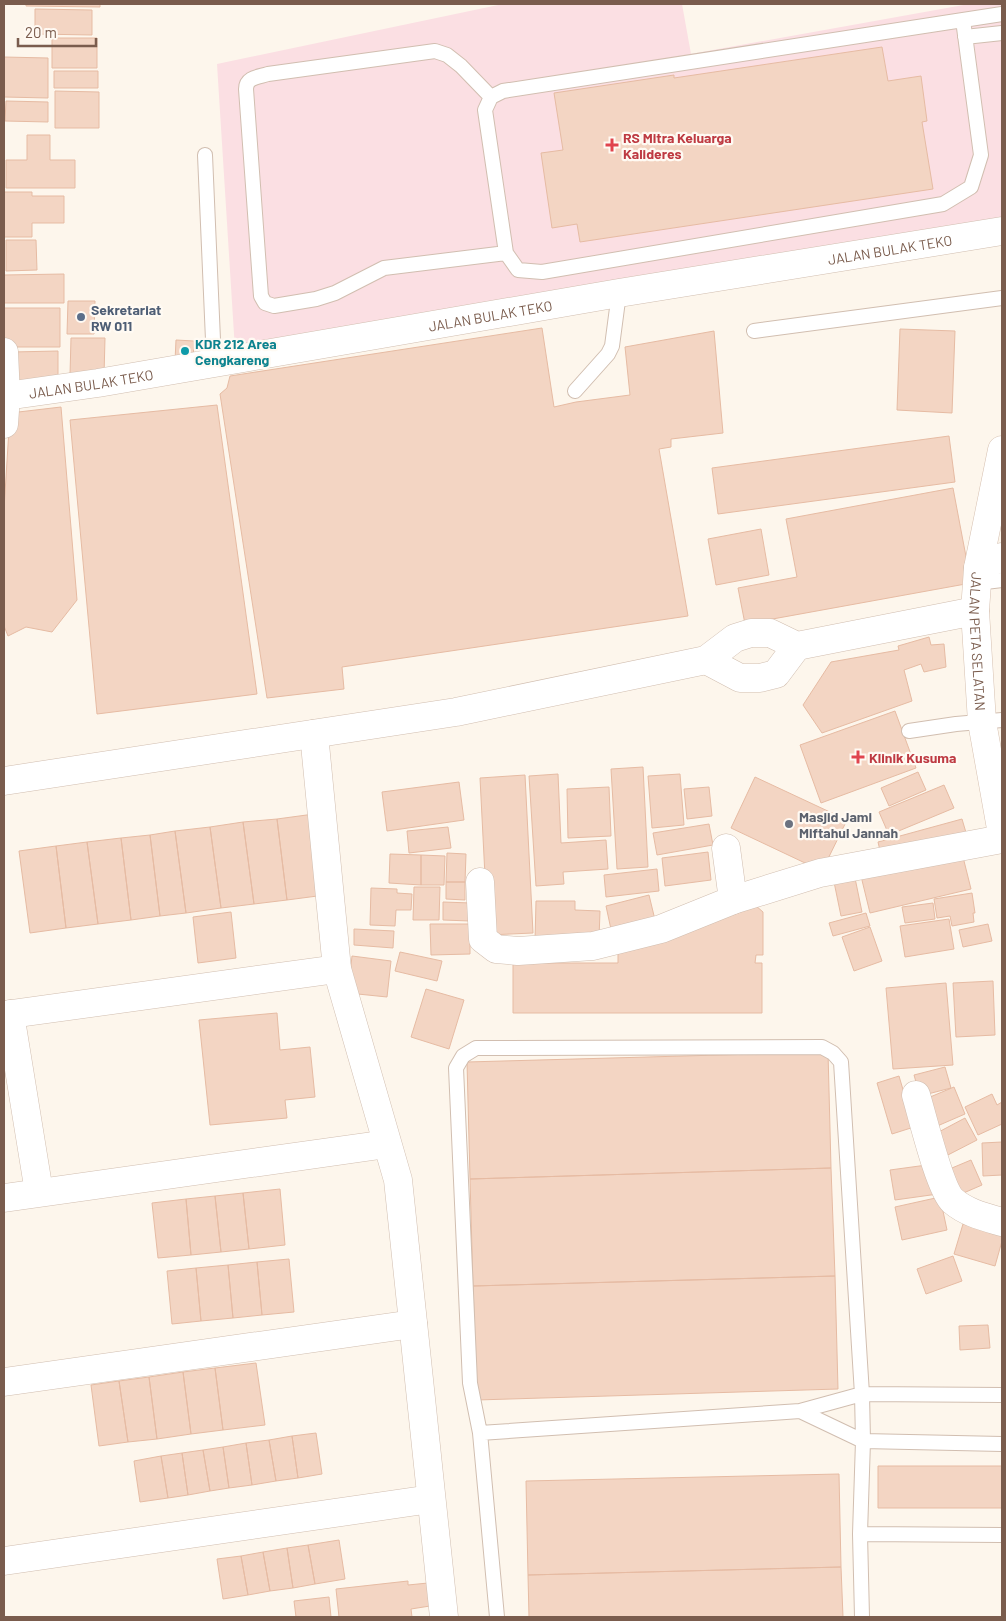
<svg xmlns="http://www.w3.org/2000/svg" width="1006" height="1621" viewBox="0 0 1006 1621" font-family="Barlow,sans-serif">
<rect width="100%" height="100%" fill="#fdf6ec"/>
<!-- medical -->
<path fill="#fbdfe3" d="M503,4H682L691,54L969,4H1002V225L235,350L217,64Z"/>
<!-- building -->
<path fill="#f3d5c3" stroke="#e6bba3" d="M26,4H100V7L26,6Z
M35,9L92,10V35L35,34Z
M52,38H97V68H52Z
M882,47L888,81L921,76L927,121L922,122L933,189L580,242L577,224L552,228L541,153L563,150L554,93L674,75V78Z
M4,57L48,58V98L4,97Z
M54,71H98V88H54Z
M55,91L99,92V128H55Z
M6,101L48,102V122L5,121Z
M27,135H50V160H75V188H6V160H27Z
M4,192H32V196H64V223H32V237H4Z
M6,240H36L37,270L6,271Z
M64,274V303H4V275Z
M68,301H95L94,334H67Z
M4,308H60V347H4Z
M542,328L554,407L576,402L630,395L625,347L714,331L723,433L671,439V447L659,449L688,616L342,667L344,689L267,698L220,394L227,388L230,376Z
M900,329L955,331L952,413L897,410Z
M71,338H105L104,376L70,375Z
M176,340L194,341L193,361H175Z
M58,351V380L12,381V352Z
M217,405L257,694L97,714L70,420Z
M61,407L77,600L52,632L26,627L8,636L4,626V509L10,413Z
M949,436L955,482L718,514L712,468Z
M953,488L971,583L745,624L738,588L797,577L786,519Z
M761,529L769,575L716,585L708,539Z
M929,637L931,645L944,644L946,667L924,672L921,664L904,670L912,701L822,733L803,705L831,662L899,650L898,646Z
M895,711L916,768L821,803L800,745Z
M643,767L648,867L617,869L611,769Z
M918,772L926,790L889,806L881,788Z
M558,774L561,843L606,840L608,869L563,872L564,884L536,886L529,776Z
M680,774L684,825L652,828L648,776Z
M525,775L533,933L488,935L480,778Z
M755,777L847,820L822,871L731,828Z
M459,782L464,820L387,831L382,792Z
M944,785L954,808L889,835L879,812Z
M609,787L611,836L568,838L567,789Z
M709,787L712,816L687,819L684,789Z
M314,814L325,895L287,900L277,819Z
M277,819L287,900L254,904L243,822Z
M962,819L967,836L882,859L878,842Z
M243,822L254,904L221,908L210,827Z
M709,824L713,845L657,855L653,833Z
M210,827L221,908L186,913L175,831Z
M448,827L451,848L409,853L407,831Z
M175,831L186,913L160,916L150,835Z
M150,835L160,916L131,920L121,838Z
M121,838L131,920L98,924L87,842Z
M87,842L98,924L66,928L56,846Z
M56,846L66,928L30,933L19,851Z
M961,849L971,889L870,913L860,872Z
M708,852L711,880L665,886L662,858Z
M447,853L466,854L465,882H446Z
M390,854L421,855V885L389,883Z
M421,855L445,856L444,885H421Z
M657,869L659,891L606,897L604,875Z
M855,878L862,912L841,916L834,882Z
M446,882H465V900L446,899Z
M414,887H440L439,920H413Z
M371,888L397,889V893L412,894L411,910H396L395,926L370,925Z
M972,893L975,913H973L974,922L952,926L950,916L937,918L934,899Z
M649,895L656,924L612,934L606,906Z
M747,898L763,912V955H756L755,963H762V1013H513V963H618V947Z
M536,901H575V910L600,911L599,939L535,941Z
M443,902L471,903L470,921L443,920Z
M933,903L935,919L905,923L902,907Z
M231,912L236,958L198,963L193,917Z
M866,913L870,926L833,936L829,923Z
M949,919L954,949L905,957L900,926Z
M430,924H470V954L431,955Z
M988,924L992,941L963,947L959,930Z
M870,927L882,961L854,971L842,937Z
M354,929L394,931L393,948L354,945Z
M400,952L442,961L437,981L395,971Z
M352,956L391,961L387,997L348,993Z
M993,981L995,1035L956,1037L953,983Z
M946,983L953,1065L893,1069L886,988Z
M426,989L464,1000L449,1049L411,1037Z
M277,1013L280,1050L310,1047L315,1097L285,1100L287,1118L210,1125L199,1020Z
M828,1052L831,1168L470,1179L467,1062Z
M945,1067L951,1088L920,1096L914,1075Z
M899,1076L914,1127L892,1134L877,1083Z
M954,1087L965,1114L935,1127L923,1100Z
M992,1094L997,1105L1002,1102V1124L978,1135L965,1107Z
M965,1118L977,1140L944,1157L933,1135Z
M1002,1142V1175L983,1176L982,1143Z
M971,1160L982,1185L952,1198L940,1173Z
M934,1164L938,1194L895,1200L890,1170Z
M831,1168L835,1276L473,1286L470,1179Z
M280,1189L285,1245L249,1249L243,1193Z
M243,1193L249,1249L221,1252L215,1196Z
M215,1196L221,1252L191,1255L186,1199Z
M940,1197L947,1230L902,1240L895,1207Z
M186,1199L191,1255L158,1258L152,1203Z
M963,1224L1002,1235V1241L995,1266L954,1254Z
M953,1256L962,1281L926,1294L917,1269Z
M289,1259L294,1312L262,1315L257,1262Z
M257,1262L262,1315L233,1318L228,1265Z
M228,1265L233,1318L201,1321L196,1268Z
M196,1268L201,1321L172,1324L167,1271Z
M835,1276L838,1389L477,1400L473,1286Z
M988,1325L990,1348L960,1350L959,1326Z
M256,1363L265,1425L223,1430L215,1368Z
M215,1368L223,1430L191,1434L183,1372Z
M183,1372L191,1434L157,1439L149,1377Z
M149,1377L157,1439L128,1442L119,1381Z
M119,1381L128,1442L99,1446L91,1385Z
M316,1433L322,1474L298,1478L292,1436Z
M292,1436L298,1478L276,1481L269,1440Z
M269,1440L276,1481L252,1485L246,1443Z
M246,1443L252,1485L229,1488L223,1447Z
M223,1447L229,1488L210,1491L203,1450Z
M203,1450L210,1491L188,1495L182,1453Z
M182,1453L188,1495L168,1498L161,1456Z
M161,1456L168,1498L140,1502L134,1461Z
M878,1466H1002V1508H878Z
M839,1474L841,1567L528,1575L526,1481Z
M339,1540L345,1579L315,1584L308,1545Z
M308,1545L315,1584L293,1588L287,1548Z
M287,1548L293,1588L270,1591L263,1552Z
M263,1552L270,1591L248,1595L241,1556Z
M241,1556L248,1595L223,1599L217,1559Z
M841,1567L843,1617H529L528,1575Z
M408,1581V1585L428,1583L430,1606L411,1609L412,1617H339L336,1589Z
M329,1597L331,1617H296L294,1601Z"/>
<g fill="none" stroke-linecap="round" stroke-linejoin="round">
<!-- service casing -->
<g stroke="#d1beb0" stroke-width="16">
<path id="service" d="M963,20L981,155L971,187L943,204L542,272L518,270L506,253L485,110L491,97L503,91L963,20L1002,14
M965,37L1002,33
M491,97L461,66L447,55L435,51L268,74C259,77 246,77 246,89L261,296L265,303L274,306L316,299L335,293L384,268L506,253
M205,155L214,363
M754,331L1002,298
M575,391L608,354L612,346L619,293
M977,583L1002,580
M909,731L956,724L1002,720
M800,1411L863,1441L1002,1444
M480,1433L497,1617
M860,1534L1002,1535
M862,1617L860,1534L863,1441L862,1394L841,1062L833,1053L822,1047L476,1048L463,1056L456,1068L470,1383L480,1433L800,1411L862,1394L1002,1395"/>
</g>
<!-- minor casing -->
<g stroke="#d1beb0" stroke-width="29">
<g id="minor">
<path d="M4,352L6,396L4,424"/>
<path id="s1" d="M6,396L98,383L619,293L1002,231"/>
<path d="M978,568L1002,557"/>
<path d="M706,660L740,678H760L776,674L797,646"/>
<path d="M314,734L337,969L398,1180L444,1617"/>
<path d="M4,781L456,712L706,660L735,638L751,633H770L797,646L975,611"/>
<path d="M480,882L483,939L496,949L518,951L593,946L661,929L733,900L726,848"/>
<path d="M733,900L820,873L1002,839"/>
<path d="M10,1014L39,1192"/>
<path d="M4,1015L337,969"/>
<path d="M916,1095C922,1115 940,1190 953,1201C967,1213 985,1217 1002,1222"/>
<path d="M4,1198L387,1144"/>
<path d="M4,1382L413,1324"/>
<path d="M4,1561L431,1499"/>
</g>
</g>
<!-- secondary casing -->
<g stroke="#d6c0b0" stroke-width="29">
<g id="secondary">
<path id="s2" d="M1002,450L978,568L975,611L982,722L1002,834"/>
</g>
</g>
<!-- service -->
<use href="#service" stroke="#fff" stroke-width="14"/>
<!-- minor -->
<use href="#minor" stroke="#fff" stroke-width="28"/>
<!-- secondary -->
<use href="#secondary" stroke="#fff" stroke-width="28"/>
</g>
<!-- markers -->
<g fill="#e0444e" stroke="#fffaf3" stroke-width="2">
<path d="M609.5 137.5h5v5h5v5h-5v5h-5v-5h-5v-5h5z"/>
<path d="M855.5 749.5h5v5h5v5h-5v5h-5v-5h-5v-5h5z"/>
</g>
<circle fill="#5c6f8a" stroke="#fffaf3" stroke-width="2" cx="81" cy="317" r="5"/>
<circle fill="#0f9aa8" stroke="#fffaf3" stroke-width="2" cx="185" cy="351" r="5"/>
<circle fill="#6b7280" stroke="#fffaf3" stroke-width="2" cx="789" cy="824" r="5"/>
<g text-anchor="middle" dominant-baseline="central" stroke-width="4.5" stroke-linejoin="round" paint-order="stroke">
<!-- health labels -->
<g font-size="14" font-weight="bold" fill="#be3a42" stroke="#fffaf3" text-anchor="start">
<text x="623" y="137">RS Mitra Keluarga<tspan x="623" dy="16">Kalideres</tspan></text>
<text x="869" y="757">Klinik Kusuma</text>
</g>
<!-- street labels -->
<g font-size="14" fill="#7a5c4d" stroke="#fffaf3">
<text stroke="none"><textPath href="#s1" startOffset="896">JALAN BULAK TEKO</textPath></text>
<text stroke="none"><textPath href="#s1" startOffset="491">JALAN BULAK TEKO</textPath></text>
<text stroke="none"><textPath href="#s1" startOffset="86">JALAN BULAK TEKO</textPath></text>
<text stroke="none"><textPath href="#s2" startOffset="194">JALAN PETA SELATAN</textPath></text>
</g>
<!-- service labels -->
<g font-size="14" font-weight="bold" fill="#4e5e75" stroke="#fffaf3" text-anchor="start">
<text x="91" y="309">Sekretariat<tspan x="91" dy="16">RW 011</tspan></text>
</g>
<!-- culture labels -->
<g font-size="14" font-weight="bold" fill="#0d838f" stroke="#fffaf3" text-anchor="start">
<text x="195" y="343">KDR 212 Area<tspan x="195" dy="16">Cengkareng</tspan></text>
</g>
<!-- worship labels -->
<g font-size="14" font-weight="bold" fill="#5b616d" stroke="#fffaf3" text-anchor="start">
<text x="799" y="816">Masjid Jami<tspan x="799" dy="16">Miftahul Jannah</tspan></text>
</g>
</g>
<!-- border -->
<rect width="1006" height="1621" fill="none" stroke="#7a5c4d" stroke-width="10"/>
<!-- scale -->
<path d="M18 38v8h78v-8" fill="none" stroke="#7a5c4d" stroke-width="2.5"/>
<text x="25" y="38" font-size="15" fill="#7a5c4d" stroke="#fffaf3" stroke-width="4" paint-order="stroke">20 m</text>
</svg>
